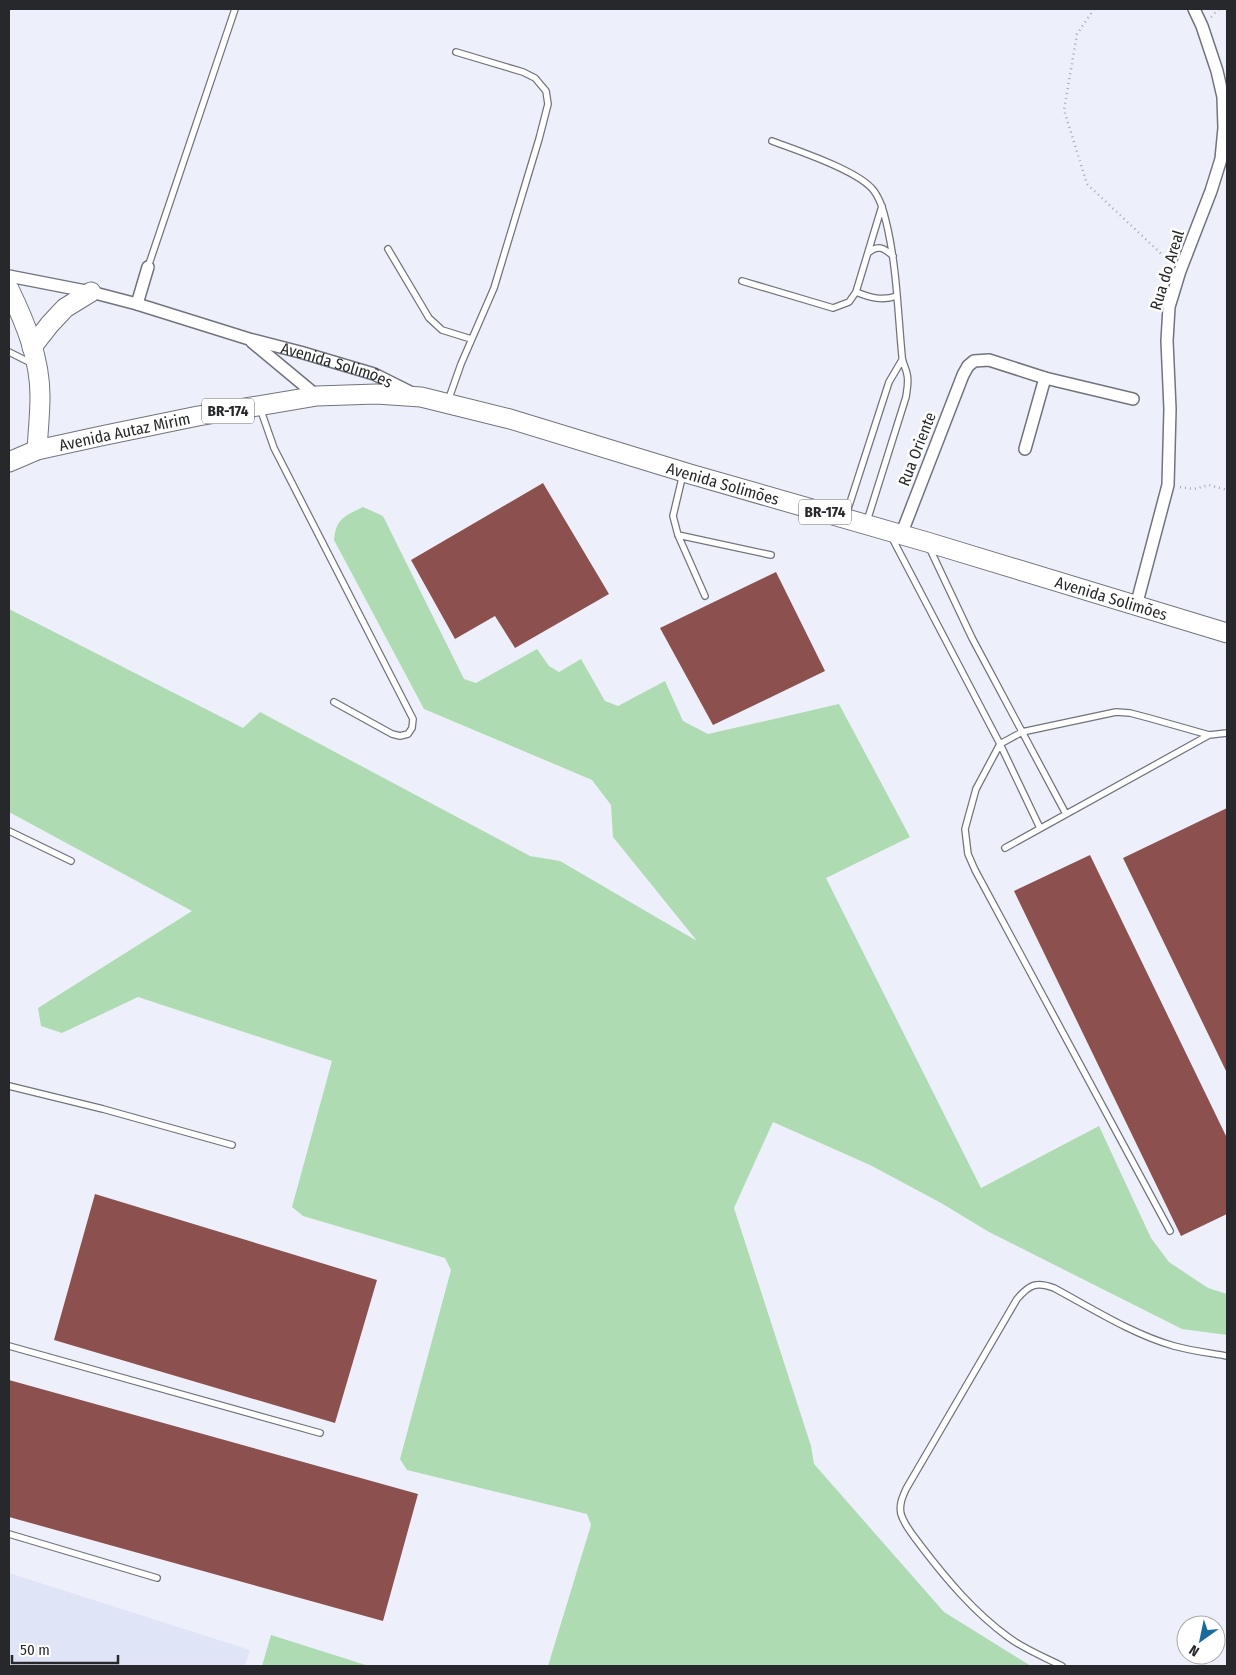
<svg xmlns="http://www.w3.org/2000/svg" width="1236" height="1675" viewBox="0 0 1236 1675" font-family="'Fira Sans Condensed',sans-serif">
<rect width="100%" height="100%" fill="#edf0fb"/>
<!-- built -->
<path fill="#dfe5f6" d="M9,1573L250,1650L245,1666H9Z"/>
<!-- green -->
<path fill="#afdbb2" d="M363,507L383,516L464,679L476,683L537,649L549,666L559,672L581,659L605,701L618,706L665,681L683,721L708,734L839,704L910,837L826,878L981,1188L1099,1126L1151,1238L1169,1262L1208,1288L1227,1294V1335L1182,1329L989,1232L941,1203L870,1165L773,1122L734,1208L811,1446L814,1464L944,1612L1031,1666H548L591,1525L587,1514L407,1470L400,1459L451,1270L445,1258L303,1216L292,1207L332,1061L138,997L62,1033L41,1026L38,1008L192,911L9,812V609L243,728L260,712L530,856L560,861L697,941L613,837L611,805L592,780L424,709L334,540C336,518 345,516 363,507Z
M271,1635L369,1666H262Z"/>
<!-- building -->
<path fill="#8c504f" d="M543,483L609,594L515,648L495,616L455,639L411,560Z
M776,572L825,671L713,725L660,628Z
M1227,808V1073L1123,858Z
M1090,855L1227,1138V1214L1181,1236L1014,891Z
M95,1194L377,1280L335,1423L54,1340Z
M9,1380L418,1494L383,1621L9,1517Z"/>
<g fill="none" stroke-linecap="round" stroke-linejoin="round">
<!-- lane casing -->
<g stroke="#71747d" stroke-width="8">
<path id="lane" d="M772,141C796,150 860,171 874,191C882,202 885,217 888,230C897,272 898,314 902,356C902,362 906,368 907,374C909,382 907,389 906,397L867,521
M388,249L429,318L442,330L471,339
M868,253C878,244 884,248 893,256
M148,267L235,9
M742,281L833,308L849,302L856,292C871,298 882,301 897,296
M856,292L882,206
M9,352L33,364
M448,401L461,364L494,288L539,139L548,104L546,91L535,78L523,72L456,52
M260,408L274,448L413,719L412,728L408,734L400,736L392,734L334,702
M683,474L673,516L678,535L705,596
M846,515L889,382L902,360
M678,535L771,555
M891,536L1000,744L1040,828
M929,547L972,638L1066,814
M9,831L71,861
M1005,848L1209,735
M9,1086L103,1109L232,1145
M1170,1231L975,870L968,854L965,829L976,789L1000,744L1022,732L1116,712L1130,713L1149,718L1209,735L1227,733
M9,1346L320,1433
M9,1534L157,1578
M1062,1666C1044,1657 1024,1649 1008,1637C974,1612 947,1580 921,1546C914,1536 905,1527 901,1514C899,1505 902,1498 906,1489L1017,1299C1029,1285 1036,1281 1054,1288C1093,1309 1132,1334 1174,1346C1192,1351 1210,1353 1227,1356"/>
</g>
<!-- street casing -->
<g stroke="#71747d" stroke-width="14">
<g id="street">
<path id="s1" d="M9,276L91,292L137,304L249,339L300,352L374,374L412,393"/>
<path d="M137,304L148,267"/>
<path d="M252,342L317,396"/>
<path d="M1025,449L1045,378"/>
<path d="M901,535L963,375L968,366L974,361L989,360L1045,378L1133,399"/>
<path d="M1136,606L1168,485L1170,409L1167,341L1169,307L1180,271L1211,191L1221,159L1224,128L1223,97L1217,71L1202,26L1194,9"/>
</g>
</g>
<!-- primary casing -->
<g stroke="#71747d" stroke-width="21">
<g id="primary">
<path d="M9,289C25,322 40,358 40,396C40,414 38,432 37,450"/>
<path d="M32,347L50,324L65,308L91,292"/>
<path id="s2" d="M9,462L37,450L101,436L198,416L317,396L376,394L421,397L510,419L690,474L927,542L1227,633"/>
</g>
</g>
<!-- path -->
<path stroke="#a6a9b1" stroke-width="2.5" stroke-dasharray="1 4" stroke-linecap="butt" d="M1094,9L1077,34L1064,110L1087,184L1171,263
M1211,17L1219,9
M1180,487L1194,489L1209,485L1227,490"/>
<!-- lane -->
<use href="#lane" stroke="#fff" stroke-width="5.5"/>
<!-- street -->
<use href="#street" stroke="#fff" stroke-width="11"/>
<!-- primary -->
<use href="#primary" stroke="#fff" stroke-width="19"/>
</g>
<g text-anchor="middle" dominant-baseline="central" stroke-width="5" stroke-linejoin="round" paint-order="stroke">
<!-- shield labels -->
<g fill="#fff" stroke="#67686b" stroke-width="1">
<rect x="202" y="398.5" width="52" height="25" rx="4"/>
<rect x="799" y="499.5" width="52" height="25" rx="4"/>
</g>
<g font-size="15" font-weight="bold" fill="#26282b">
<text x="228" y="411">BR-174</text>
<text x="825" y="512">BR-174</text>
</g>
<!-- street labels -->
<g font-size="16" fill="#26282b" stroke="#fff">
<text transform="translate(1167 270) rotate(-73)">Rua do Areal</text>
<text stroke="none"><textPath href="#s1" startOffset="340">Avenida Solimões</textPath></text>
<text stroke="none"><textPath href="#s2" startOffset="120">Avenida Autaz Mirim</textPath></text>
<text transform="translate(917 449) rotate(-69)">Rua Oriente</text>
<text stroke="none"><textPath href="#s2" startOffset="734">Avenida Solimões</textPath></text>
<text stroke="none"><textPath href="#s2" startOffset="1139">Avenida Solimões</textPath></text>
</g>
</g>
<!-- border -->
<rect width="1236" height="1675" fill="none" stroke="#26282b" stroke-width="20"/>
<!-- north arrow -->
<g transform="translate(1201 1640) rotate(213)"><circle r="24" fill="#ffffff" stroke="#a8a9aa"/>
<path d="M0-4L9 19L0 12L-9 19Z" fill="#1a6a9c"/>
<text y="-8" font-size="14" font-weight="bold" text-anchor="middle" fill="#26282b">N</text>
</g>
<!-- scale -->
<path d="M12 1655v8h106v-8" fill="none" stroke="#26282b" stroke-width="2.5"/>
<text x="20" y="1655" font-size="15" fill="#26282b" stroke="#ffffff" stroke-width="4" paint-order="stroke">50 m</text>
</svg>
